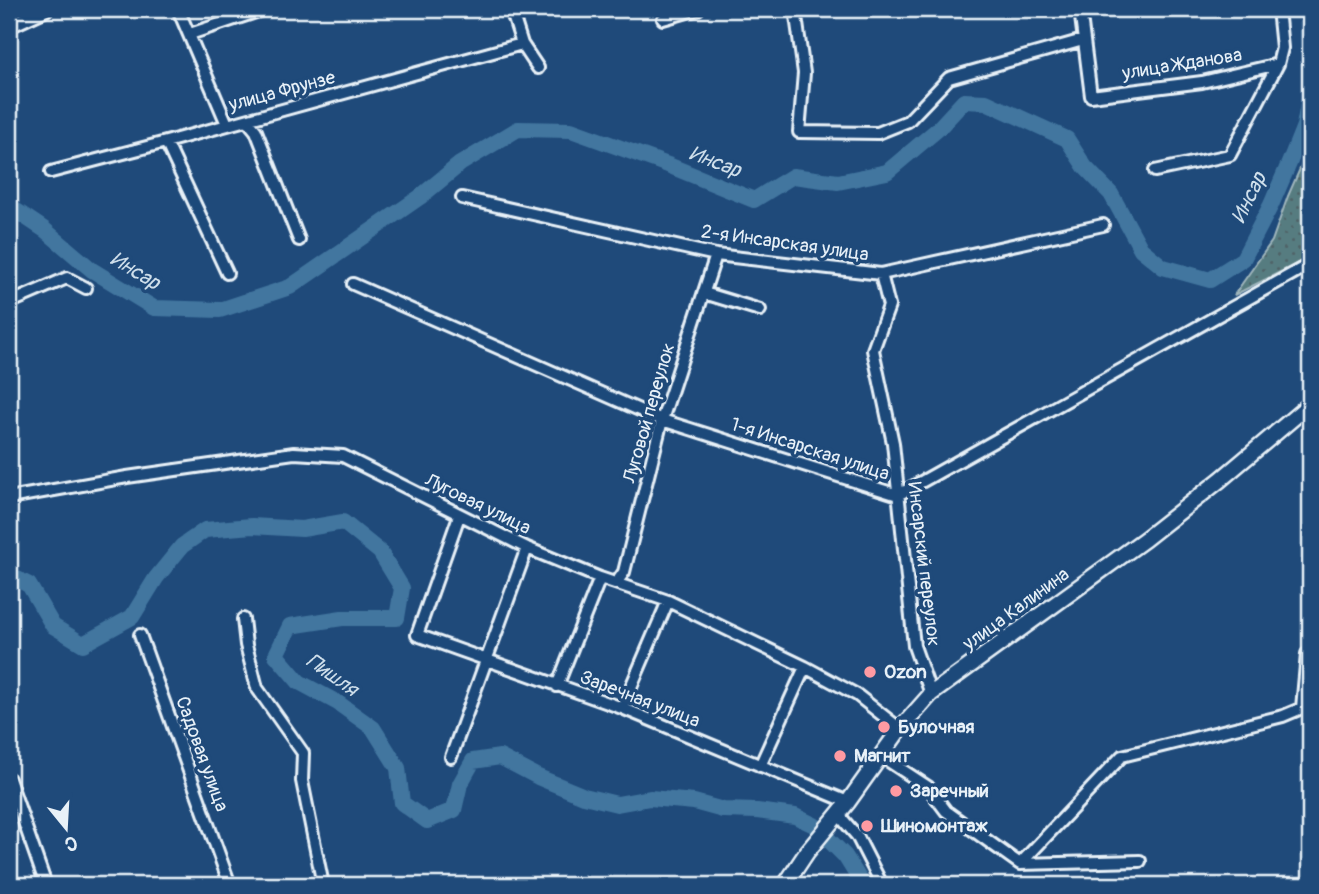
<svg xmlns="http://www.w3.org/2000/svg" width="1319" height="894" viewBox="0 0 1319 894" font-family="Pangolin,sans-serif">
<defs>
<pattern id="grass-dots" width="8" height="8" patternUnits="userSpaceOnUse" patternTransform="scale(1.75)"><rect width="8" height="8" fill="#577b80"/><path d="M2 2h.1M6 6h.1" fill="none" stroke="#4f6468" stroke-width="1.8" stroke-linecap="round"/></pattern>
</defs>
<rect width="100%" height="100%" fill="#1f4a7a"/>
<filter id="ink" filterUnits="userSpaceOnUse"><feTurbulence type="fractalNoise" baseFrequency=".0143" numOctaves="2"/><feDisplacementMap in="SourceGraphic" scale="14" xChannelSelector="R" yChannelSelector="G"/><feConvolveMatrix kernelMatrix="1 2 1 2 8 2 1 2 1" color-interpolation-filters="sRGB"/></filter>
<g filter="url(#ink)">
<!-- grass -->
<path fill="url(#grass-dots)" stroke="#a0b6bc" stroke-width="2" d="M1310,146V257L1234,295L1272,241L1288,196Z"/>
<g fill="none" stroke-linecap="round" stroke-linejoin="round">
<!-- river -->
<path stroke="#42769f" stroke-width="16" d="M1307,9L1310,82
M9,206L45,230L92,270L154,308L220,310L290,287L420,197L460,164L518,129L571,130L668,165L754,200L793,176L838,182L887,172L938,129L964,101L986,102L1067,139L1085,167L1111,194L1141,249L1163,267L1210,280L1243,259L1271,205L1290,161L1304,126L1310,93
M9,575L29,585L53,626L83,644L132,617L156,578L182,546L205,530L252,526L302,529L343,522L380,552L402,588L397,618H342L290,626L276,655L299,682L338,703L373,728L398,768L402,803L427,821L454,810L460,784L473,761L500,757L538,777L584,796L617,804L650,798L694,802L723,810L757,811L795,816L814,825L845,856L863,885"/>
<!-- minor casing -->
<g stroke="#e8f1f8" stroke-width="16">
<path id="minor" d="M178,9L227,124
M511,9L522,44L538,68
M795,9L804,73L799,132L878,133L908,121L949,78L1083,40
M1080,9L1091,96L1202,82L1278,64
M663,19L698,9
M190,34L265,9
M247,120L256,131L299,240
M166,142L227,273
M1155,171L1230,155L1278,64L1282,48L1278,9
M51,172L166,142L522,44
M462,198L716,255L881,274L1103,225
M881,274L889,306L873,350L893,443L914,646L931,694
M353,284L662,420L898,495L1310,264
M704,293L760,310
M9,303L67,278L86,288
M9,498L127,477L294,453L343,456L527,548L600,578L668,601L805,667L857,695L900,729
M459,516L417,635L622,708L848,802
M617,582L624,572L662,420L716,255
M243,619L246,645L257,688L303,753L302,781L322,880L321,885
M140,635L230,885
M557,686L600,578
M622,708L668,601
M881,756L928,787L946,811L1020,864L1122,756L1283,716L1302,708L1307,654L1310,653
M451,757L527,548
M760,766L805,667
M9,779L46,885
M838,814L857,836L882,885
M1020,864L1140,861"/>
</g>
<!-- tertiary casing -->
<g stroke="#e8f1f8" stroke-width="18">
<path id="tertiary" d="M9,26L46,9"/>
</g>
<!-- secondary casing -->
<g stroke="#e8f1f8" stroke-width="19">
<path id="secondary" d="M785,885L807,852L848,802L900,729L931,694L1145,539L1220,480L1310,404"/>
</g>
<!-- minor -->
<use href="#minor" stroke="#1f4a7a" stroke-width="10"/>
<!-- tertiary -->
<use href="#tertiary" stroke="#1f4a7a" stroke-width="12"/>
<!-- secondary -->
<use href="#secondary" stroke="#1f4a7a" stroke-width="14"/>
</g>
</g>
<!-- markers -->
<g fill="#ff9aa2" stroke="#1f4a7a" stroke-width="2.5">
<circle cx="870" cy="672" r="7"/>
<circle cx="884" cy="727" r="7"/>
<circle cx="840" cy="756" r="7"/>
<circle cx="896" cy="791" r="7"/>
<circle cx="867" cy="826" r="7"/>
</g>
<g text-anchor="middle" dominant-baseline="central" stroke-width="7" stroke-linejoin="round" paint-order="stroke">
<!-- street labels -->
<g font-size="19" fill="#e8f1f8" stroke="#1f4a7a">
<text transform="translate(1182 64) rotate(-9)">улица Жданова</text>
<text transform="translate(282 91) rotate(-15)">улица Фрунзе</text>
<text transform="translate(785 243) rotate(8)">2-я Инсарская улица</text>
<text transform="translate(649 413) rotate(-74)">Луговой переулок</text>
<text transform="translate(810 449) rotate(18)">1-я Инсарская улица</text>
<text transform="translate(478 504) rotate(26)">Луговая улица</text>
<text transform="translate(924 564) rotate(83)">Инсарский переулок</text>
<text transform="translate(1016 609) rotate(-36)">улица Калинина</text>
<text transform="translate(640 699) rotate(21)">Заречная улица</text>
<text transform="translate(202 754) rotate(70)">Садовая улица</text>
</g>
<!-- poi labels -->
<g font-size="19" font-weight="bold" fill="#e8f1f8" stroke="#1f4a7a" text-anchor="start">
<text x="884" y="672">Ozon</text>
<text x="898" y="727">Булочная</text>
<text x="854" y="756">Магнит</text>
<text x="910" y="791">Заречный</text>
<text x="881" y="826">Шиномонтаж</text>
</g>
<!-- water labels -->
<g font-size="21" font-style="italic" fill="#cfdfeb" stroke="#1f4a7a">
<text transform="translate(715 162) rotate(21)">Инсар</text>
<text transform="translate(1249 198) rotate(-64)">Инсар</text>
<text transform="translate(135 271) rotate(31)">Инсар</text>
<text transform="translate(332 675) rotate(35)">Пишля</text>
</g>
</g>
<!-- margin -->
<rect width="1319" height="894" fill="none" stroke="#1f4a7a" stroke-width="35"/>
<rect x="18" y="18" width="1284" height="859" fill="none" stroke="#e8f1f8" stroke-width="2.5" filter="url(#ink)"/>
<!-- north arrow -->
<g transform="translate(66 828) rotate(162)" stroke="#1f4a7a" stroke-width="5" paint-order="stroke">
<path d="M0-5L12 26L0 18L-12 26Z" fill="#e8f1f8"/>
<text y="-10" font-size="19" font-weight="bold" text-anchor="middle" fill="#e8f1f8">С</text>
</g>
</svg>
